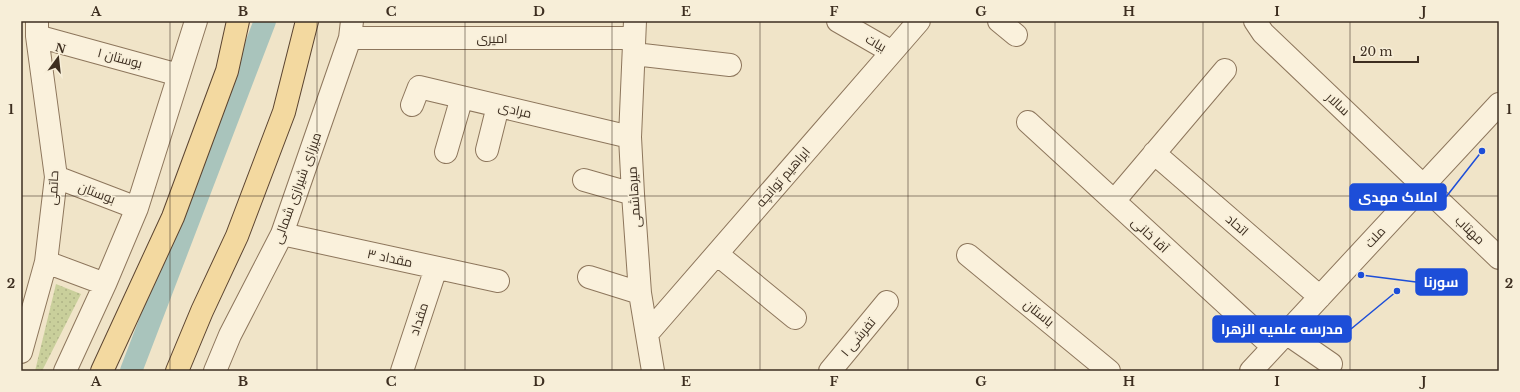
<svg xmlns="http://www.w3.org/2000/svg" width="1520" height="392" viewBox="0 0 1520 392" font-family="'Libre Baskerville',Cairo,serif">
<defs>
<pattern id="grass-dots" width="8" height="8" patternUnits="userSpaceOnUse"><rect width="8" height="8" fill="#c9cf9b"/><path d="M2 2h.1M6 6h.1" fill="none" stroke="#aeb285" stroke-width="1.8" stroke-linecap="round"/></pattern>
</defs>
<rect width="100%" height="100%" fill="#f0e4c8"/>
<!-- grass -->
<path fill="url(#grass-dots)" d="M56,284L81,294L42,371H35Z"/>
<g fill="none" stroke-linecap="round" stroke-linejoin="round">
<!-- canal -->
<path stroke="#a9c4bc" stroke-width="22" d="M131,371L265,21"/>
<!-- minor casing -->
<g stroke="#8d765c" stroke-width="24">
<path id="minor" d="M635,21L630,137L633,194L640,293L653,371
M838,21L892,52
M999,21L1016,35
M1255,21L1263,33L1499,258
M37,36L179,75
M350,38H634
M634,54L730,65
M412,105L419,87L630,137
M1028,122L1273,347
M487,150L498,106
M446,152L462,97
M1154,153L1320,297
M56,177L137,208
M584,180L633,194
M1114,201L1225,70
M282,234L498,281
M717,254L795,318
M968,255L1109,371
M46,262L105,284
M589,277L640,293
M1286,333L1331,364
M647,334L919,21
M21,352L46,262L56,177L37,36V21
M65,371L105,284L137,208L196,21
M215,371L230,335L282,234L350,38L352,21
M402,371L436,268
M830,371L887,302
M1251,371L1499,104"/>
</g>
<!-- major casing -->
<g stroke="#5b4430" stroke-width="24">
<path id="major" d="M102,371L173,217L227,71L238,21
M177,371L202,311L237,236L284,112L307,21"/>
</g>
<!-- minor -->
<use href="#minor" stroke="#faf1dc" stroke-width="22"/>
<!-- major -->
<use href="#major" stroke="#f3d9a0" stroke-width="22"/>
</g>
<!-- grid -->
<path fill="none" stroke="#3d2e20" stroke-width="1" stroke-opacity="0.55" d="M170,21V371M317,21V371M465,21V371M612,21V371M760,21V371M908,21V371M1055,21V371M1203,21V371M1350,21V371M21,196H1499"/>
<g text-anchor="middle" dominant-baseline="central" stroke-width="3" stroke-linejoin="round" paint-order="stroke">
<!-- street labels -->
<g font-size="13" fill="#3d2e20" stroke="#f7eed8">
<text x="492" y="38">امیری</text>
<text transform="translate(876 43) rotate(30)">بیات</text>
<text transform="translate(120 58) rotate(15)">بوستان ۱</text>
<text transform="translate(1338 104) rotate(43)">سالار</text>
<text transform="translate(515 110) rotate(13)">مرادی</text>
<text transform="translate(783 177) rotate(-49)">ابراهیم توانچه</text>
<text transform="translate(53 188) rotate(-87)">حاتمی</text>
<text transform="translate(297 188) rotate(-70)">میرزای شیرازی شمالی</text>
<text transform="translate(97 193) rotate(21)">بوستان</text>
<text transform="translate(634 197) rotate(-94)">میرهاشمی</text>
<text transform="translate(1237 225) rotate(41)">اتحاد</text>
<text transform="translate(1470 230) rotate(44)">مهتاب</text>
<text transform="translate(1150 235) rotate(43)">آقا خانی</text>
<text transform="translate(1375 237) rotate(-47)">ملت</text>
<text transform="translate(390 258) rotate(12)">مقداد ۳</text>
<text transform="translate(1039 313) rotate(39)">باستان</text>
<text transform="translate(419 319) rotate(-72)">مقداد</text>
<text transform="translate(858 337) rotate(-50)">تفرشی ۱</text>
</g>
</g>
<!-- callouts -->
<path fill="none" stroke="#1d4ed8" stroke-width="1.5" d="M1482 151L1446 197M1361 275L1416 282M1397 291L1351 329"/>
<g fill="#1d4ed8" stroke="#f7eed8" stroke-width="1.5">
<circle cx="1482" cy="151" r="4"/>
<circle cx="1361" cy="275" r="4"/>
<circle cx="1397" cy="291" r="4"/>
</g>
<g fill="#1d4ed8" stroke="#1d4ed8" stroke-width="1.5">
<rect x="1350" y="184" width="96" height="26" rx="4"/>
<rect x="1416" y="269" width="51" height="26" rx="4"/>
<rect x="1213" y="316" width="138" height="26" rx="4"/>
</g>
<g font-size="14" text-anchor="middle" font-weight="bold" fill="#fff">
<text x="1398" y="202">املاک مهدی</text>
<text x="1441" y="287">سورنا</text>
<text x="1282" y="334">مدرسه علمیه الزهرا</text>
</g>
<!-- border -->
<rect width="1520" height="392" fill="none" stroke="#f7eed8" stroke-width="44"/>
<!-- north arrow -->
<g transform="translate(58 58) rotate(15)" stroke="#f7eed8" stroke-width="3" paint-order="stroke">
<path d="M0-3L7 15L0 10L-7 15Z" fill="#3d2e20"/>
<text y="-6" font-size="11" font-weight="bold" text-anchor="middle" fill="#3d2e20">N</text>
</g>
<!-- scale -->
<path d="M1354 56v6h64v-6" fill="none" stroke="#3d2e20" stroke-width="2"/>
<text x="1360" y="56" font-size="12" fill="#3d2e20" stroke="#f7eed8" stroke-width="3" paint-order="stroke">20 m</text>
<rect x="22" y="22" width="1476" height="348" fill="none" stroke="#3d2e20" stroke-width="1.5"/>
<g font-size="13" text-anchor="middle" font-weight="bold" fill="#3d2e20">
<text x="96" y="16">A</text>
<text x="243" y="16">B</text>
<text x="391" y="16">C</text>
<text x="539" y="16">D</text>
<text x="686" y="16">E</text>
<text x="834" y="16">F</text>
<text x="981" y="16">G</text>
<text x="1129" y="16">H</text>
<text x="1277" y="16">I</text>
<text x="1424" y="16">J</text>
<text x="11" y="114">1</text>
<text x="1509" y="114">1</text>
<text x="11" y="288">2</text>
<text x="1509" y="288">2</text>
<text x="96" y="386">A</text>
<text x="243" y="386">B</text>
<text x="391" y="386">C</text>
<text x="539" y="386">D</text>
<text x="686" y="386">E</text>
<text x="834" y="386">F</text>
<text x="981" y="386">G</text>
<text x="1129" y="386">H</text>
<text x="1277" y="386">I</text>
<text x="1424" y="386">J</text>
</g>
</svg>
